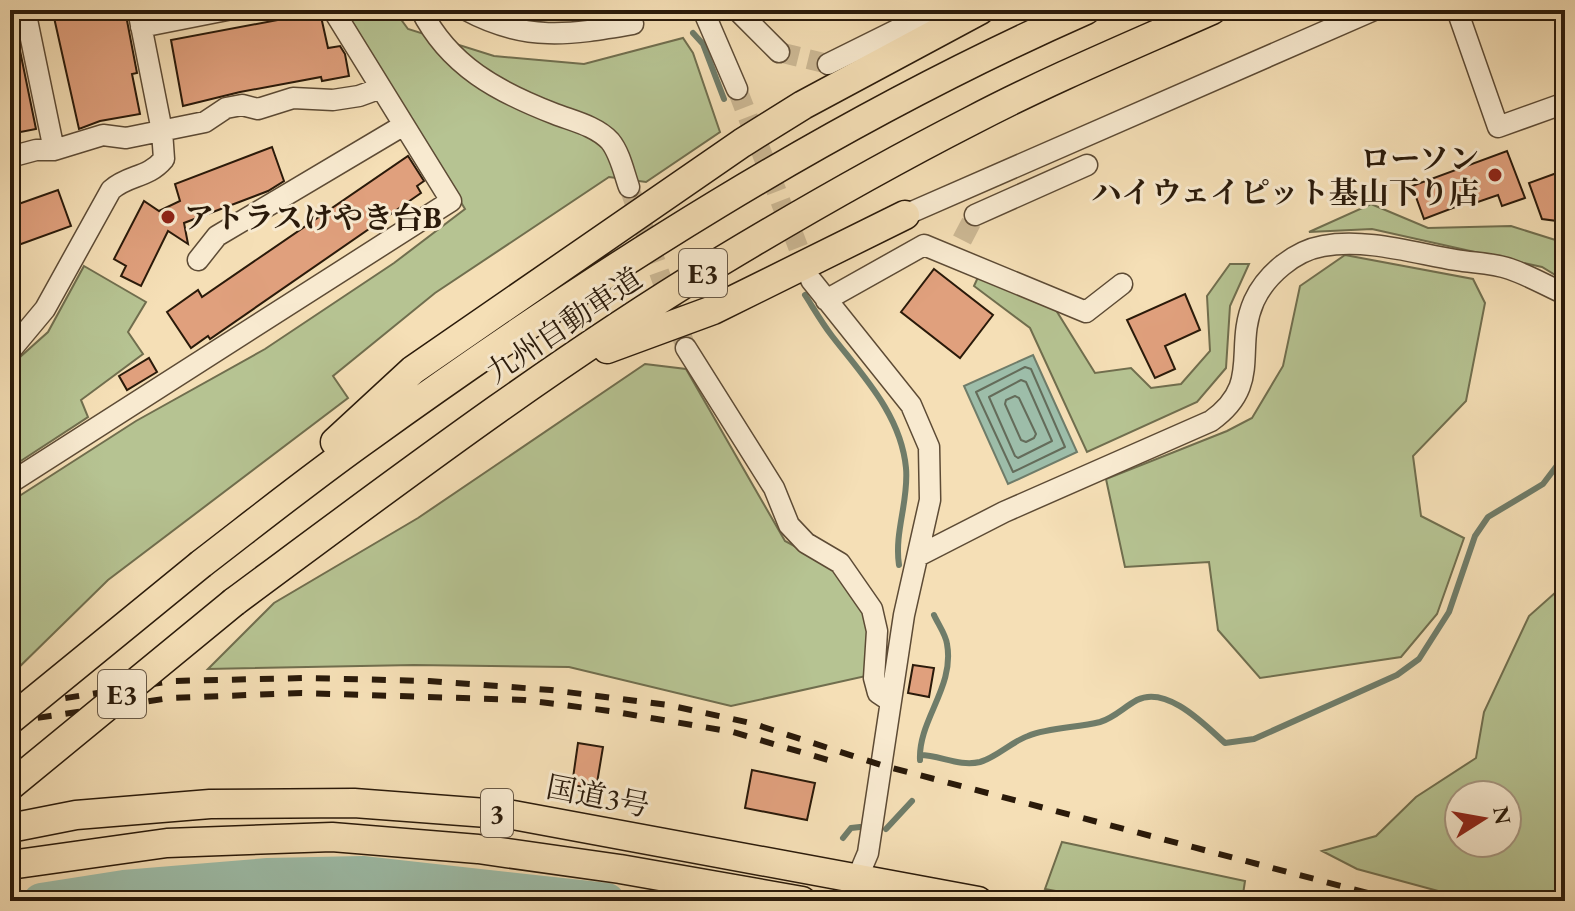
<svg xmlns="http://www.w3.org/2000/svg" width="1575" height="911" viewBox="0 0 1575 911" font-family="'EB Garamond','Noto Serif JP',serif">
<rect width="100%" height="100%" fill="#f5dfb6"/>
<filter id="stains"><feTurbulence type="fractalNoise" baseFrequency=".0025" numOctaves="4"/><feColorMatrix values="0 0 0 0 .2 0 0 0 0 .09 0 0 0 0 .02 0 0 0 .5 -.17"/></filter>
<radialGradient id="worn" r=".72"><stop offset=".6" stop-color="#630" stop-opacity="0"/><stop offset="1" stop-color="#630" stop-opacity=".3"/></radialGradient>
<!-- green -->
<path fill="#b6c392" stroke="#706e4e" stroke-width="2" fill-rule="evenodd" d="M345,10H394L408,29L494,56L584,64L683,38L693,53L720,132L646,182L609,177L435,293L333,376L348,398L108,580L10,676V502L136,421L265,349L394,263L465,209Z
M1371,204L1428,228L1511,226L1565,243V281L1542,267L1372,229L1309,232Z
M1345,255L1473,279L1485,303L1466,401L1413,456L1421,516L1464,538L1437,614L1401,657L1260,678L1218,630L1209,562L1125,567L1106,479L1227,431L1252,418L1283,366L1300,286Z
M984,264L1054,307L1095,373L1131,368L1151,388L1181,384L1210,351L1207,296L1230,264H1249L1230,306L1226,368L1197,402L1087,452L1030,328L974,286Z
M84,266L146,302L128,332L143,354L81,400L88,417L10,468V366L48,332Z
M645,364L686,369L785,541L835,568L868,617L866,676L731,706L569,667L414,665L208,669L274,603L418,518Z
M1565,584V901H1475L1357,869L1322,851L1376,836L1416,797L1476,758L1484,712L1529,616ZM1507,795V843H1459V795Z
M1062,842L1245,881L1242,901H1109L1045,889Z
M399,883L551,901H104L154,890Z"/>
<!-- water -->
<path fill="#9dbda9" stroke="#6f7c69" stroke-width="2" d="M1033,355L1077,452L1008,484L964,386Z"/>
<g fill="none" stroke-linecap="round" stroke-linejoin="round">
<!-- shore -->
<path stroke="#646c5a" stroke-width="2" d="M1025,367L1031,369L1065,447L1013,472L976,392Z
M1021,380L1026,382L1052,441L1018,458L1015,456L989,397Z
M1015,396L1019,398L1036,434L1034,438L1026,442L1021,440L1005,404L1006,400Z"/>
<!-- stream -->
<path stroke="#6f7c69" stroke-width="6" d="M693,33L703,44L724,99
M805,295C814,309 822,323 832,336C863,376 901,415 906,468C909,501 894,532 899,565
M920,755C940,755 959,767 980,762C997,757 1011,742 1028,736C1050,727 1077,728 1100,722C1114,718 1124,707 1137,700C1167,685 1205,725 1225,743L1254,739L1397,675L1419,659L1449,612L1475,536L1488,517L1543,484L1565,455
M920,760C918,720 955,687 947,644C946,635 938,624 934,615
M886,829L912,801
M843,838L851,828L860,827"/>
<!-- river -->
<path stroke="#9dbda9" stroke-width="36" d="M41,901L124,888L268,876L362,874L607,901"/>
</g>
<!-- building -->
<path fill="#e0a07d" stroke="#2a1a0a" stroke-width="2" d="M70,10L71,17L125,10L137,73L132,74L140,114L100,121L79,129L53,13Z
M320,12L328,48L340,46L345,54L349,76L322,81L321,77L240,92L183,106L171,40Z
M17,36L36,129L10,134V37Z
M272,147L284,181L268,191L184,223L188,244L168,231L141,286L121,276L126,266L114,259L144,201L159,211L180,201L175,184Z
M1507,151L1525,198L1502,206L1498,195L1472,204L1471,201L1424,219L1412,186Z
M408,156L424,181L417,186L421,193L210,339L208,336L191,348L167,312L198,290L202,297Z
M1565,170V222L1542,219L1529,183Z
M58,190L71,226L10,248V207Z
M934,269L993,315L960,358L901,312Z
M1185,294L1200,330L1165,346L1175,369L1155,378L1127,320Z
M149,358L157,372L127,390L119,376Z
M913,665L934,668L929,697L908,693Z
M578,743L603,747L596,789L572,785Z
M752,770L815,783L807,820L745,808Z"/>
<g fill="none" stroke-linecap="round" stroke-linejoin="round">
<!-- minor-tunnel -->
<path stroke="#ccb894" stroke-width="20" stroke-dasharray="20 10" stroke-linecap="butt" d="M779,52L828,64
M737,89L809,275
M629,187L686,348
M962,240L975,215"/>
<!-- minor casing -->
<g stroke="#5d4b35" stroke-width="23">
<path id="minor" d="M25,10L54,150
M421,10C449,66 498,92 555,114C573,121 596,126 610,141C620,153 624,173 629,187
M466,10C525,42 570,35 633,24
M703,10L737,89
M737,10L779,52
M1457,10L1498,127L1565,103
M141,27L227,10
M828,64L937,10
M10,157L36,150H54L103,135L126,138L205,122L226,108L242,105L258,109L293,98L333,100L359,96L381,88
M905,215L1374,10
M975,215L1087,165
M198,260L217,236L404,125
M811,280L911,405L929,447L930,500L904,615L868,853L857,879L853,901
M826,300L924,245L1086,312L1122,284
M686,348L774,488L789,525L806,543L840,563L872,609L877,631L874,678L878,693L890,701
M10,351L45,309L111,190C129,174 147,179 164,159L162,131L138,10
M10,483L451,201L333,10
M918,556L1004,512L1211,421C1263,384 1233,349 1254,301C1266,275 1294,251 1323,246C1365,238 1414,253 1456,260C1473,263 1493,263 1510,269C1528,275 1547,286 1565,294"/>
</g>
<!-- highway casing -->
<g stroke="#2a1a0a" stroke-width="31">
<path id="highway" d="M607,349L713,310L905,215
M335,442L413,370L742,143L803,105L980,10
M201,564C257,521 312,477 370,436C595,274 832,122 1086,10
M234,602C392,485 550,365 718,263C801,213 885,165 971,121C1049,80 1131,46 1212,10
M10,828L76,815L210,804L354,803L513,815L978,901
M10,865L167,843L332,837L478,849L620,869L802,901"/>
</g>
<!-- minor -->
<use href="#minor" stroke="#f8ead0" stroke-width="20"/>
<!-- highway -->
<use href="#highway" stroke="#f5dfb6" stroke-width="28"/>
<!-- rail -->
<path stroke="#2a1a0a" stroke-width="6" stroke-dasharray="14 14" stroke-linecap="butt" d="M10,707L172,681L305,678L429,681L551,690L668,705L751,723L881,765L1398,901
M10,722L170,698L302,693L524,700L610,711L733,732L838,763"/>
<!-- highway-bridge casing -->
<g stroke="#2a1a0a" stroke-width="31" stroke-linecap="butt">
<path id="highway-bridge" d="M10,720L201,564
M10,786L234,602"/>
</g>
<!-- highway-bridge -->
<use href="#highway-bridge" stroke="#f5dfb6" stroke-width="28"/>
</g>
<!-- markers -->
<g fill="#8f2418" stroke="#f8ead0" stroke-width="3">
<circle cx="1495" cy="175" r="8"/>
<circle cx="168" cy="217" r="8"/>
</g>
<g text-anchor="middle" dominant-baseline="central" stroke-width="6" stroke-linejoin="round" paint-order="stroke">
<!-- shield labels -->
<g fill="#f8ead0" stroke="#685845" stroke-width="2">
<rect x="679" y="249" width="48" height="48" rx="6"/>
<rect x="98" y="670" width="48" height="48" rx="6"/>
<rect x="481" y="789" width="32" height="48" rx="6"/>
</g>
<g font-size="28" font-weight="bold" fill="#2a1a0a">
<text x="703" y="273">E3</text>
<text x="122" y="694">E3</text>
<text x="497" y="813">3</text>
</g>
<!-- poi labels -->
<g font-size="30" font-weight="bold" fill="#2a1a0a" stroke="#f8ead0" text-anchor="end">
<text x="1479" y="158">ローソン<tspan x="1479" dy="34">ハイウェイピット基山下り店</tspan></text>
<text x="184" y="217" text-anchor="start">アトラスけやき台B</text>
</g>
<!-- street labels -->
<g font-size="30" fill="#2a1a0a" stroke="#f8ead0">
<text transform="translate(564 325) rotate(-34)">九州自動車道</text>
<text transform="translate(598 796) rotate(11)">国道3号</text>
</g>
</g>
<!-- margin -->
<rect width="1575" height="911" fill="none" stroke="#f5dfb6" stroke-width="40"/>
<rect x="12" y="12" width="1551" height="887" fill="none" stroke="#2a1a0a" stroke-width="4"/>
<rect x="20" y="20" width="1535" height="871" fill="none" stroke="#2a1a0a" stroke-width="2"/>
<!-- north arrow -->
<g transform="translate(1483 819) rotate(79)"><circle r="38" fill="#f8ead0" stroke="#a69781" stroke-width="2"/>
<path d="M0-6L14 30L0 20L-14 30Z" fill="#8f2418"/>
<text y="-12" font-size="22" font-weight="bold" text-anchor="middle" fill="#2a1a0a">N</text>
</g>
<rect width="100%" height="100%" filter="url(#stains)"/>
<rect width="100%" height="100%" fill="url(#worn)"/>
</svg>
